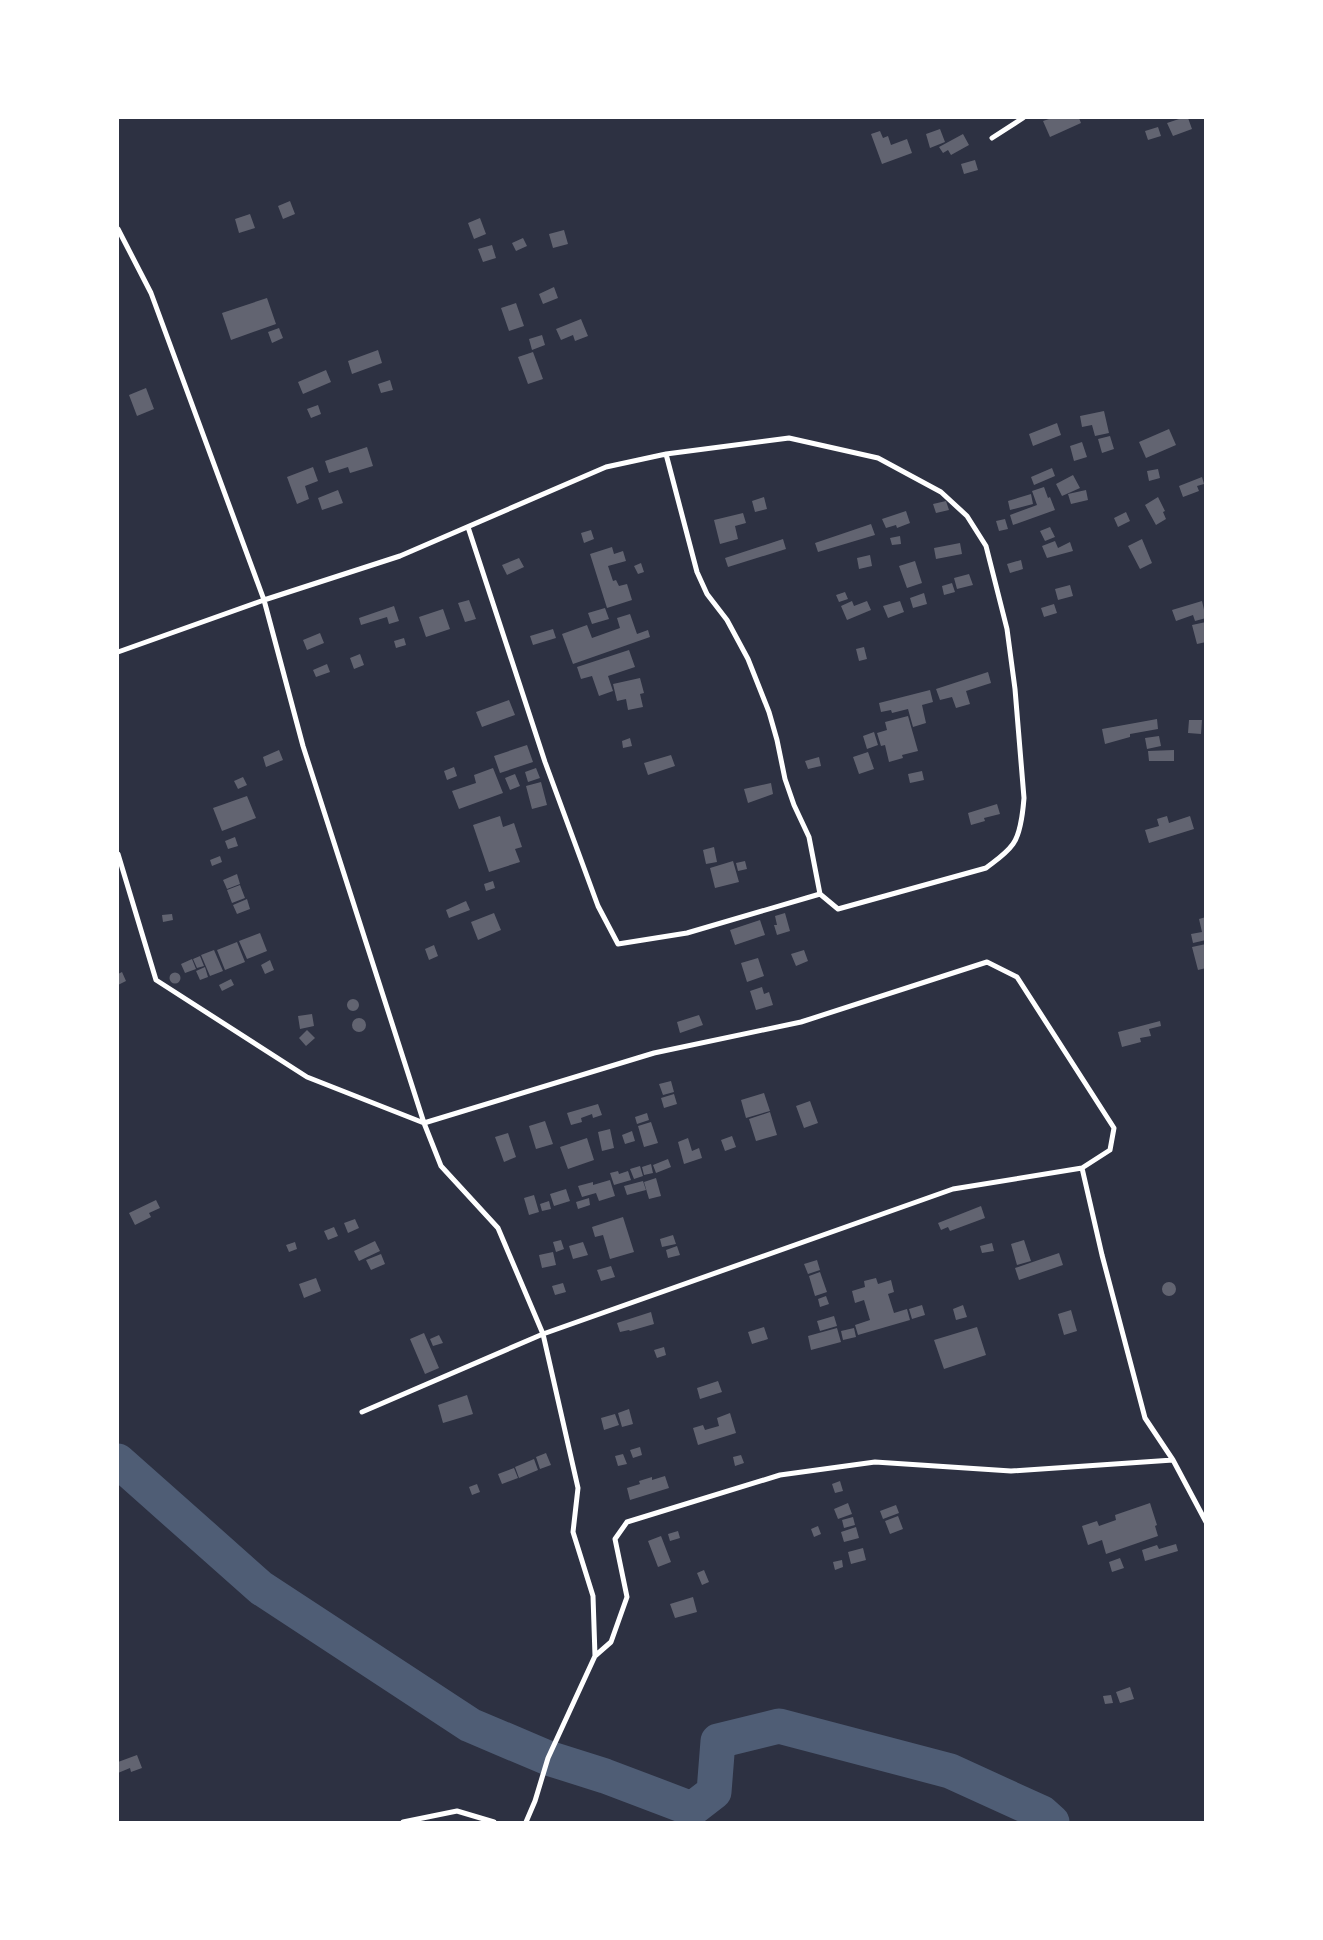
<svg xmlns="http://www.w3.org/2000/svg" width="1323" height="1940" viewBox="0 0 1323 1940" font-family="Commissioner,sans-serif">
<rect width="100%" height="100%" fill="#2d3142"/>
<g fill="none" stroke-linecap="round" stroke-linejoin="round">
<!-- river -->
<path stroke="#4f5d75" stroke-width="35" d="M118,1461L261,1588L470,1725L548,1758L605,1776L692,1809L714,1792L718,1741L779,1726L950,1771L1042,1813L1052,1822"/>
</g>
<!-- building -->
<path fill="#626471" d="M1052,118H1079L1081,123L1050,137L1043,121Z
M1182,118H1188L1192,129L1173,136L1167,123Z
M1158,127L1161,136L1148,140L1145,131Z
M940,129L945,142L930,148L926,134Z
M880,131L883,138L888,136L891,145L907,139L912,153L882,164L871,134Z
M963,134L969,145L951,155L948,150L943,153L939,147Z
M975,160L978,170L964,174L961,164Z
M290,201L295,214L283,219L278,206Z
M250,214L255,228L239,233L235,219Z
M480,218L486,234L474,239L468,223Z
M564,230L568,244L553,248L549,234Z
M523,238L527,246L516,251L512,243Z
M492,245L496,258L483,262L478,249Z
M554,287L558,298L543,304L539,294Z
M267,298L276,324L231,340L222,313Z
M516,303L524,326L509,331L501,308Z
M581,319L588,336L575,341L573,335L561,340L556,329Z
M279,328L283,338L272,343L268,332Z
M542,335L545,345L532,350L529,339Z
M378,350L382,363L352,374L348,361Z
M533,352L543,379L528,384L518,357Z
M326,370L331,382L303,394L298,382Z
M390,380L393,390L381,393L378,384Z
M146,388L154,409L137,416L129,395Z
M318,405L321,414L311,418L307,409Z
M1104,411L1109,433L1095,436L1092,425L1082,427L1080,416Z
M1057,423L1061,435L1033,446L1029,434Z
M1169,429L1176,445L1146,458L1139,442Z
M1110,436L1114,449L1102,453L1098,439Z
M1082,442L1087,457L1074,461L1070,446Z
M367,447L373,466L350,473L348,467L329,473L325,461Z
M313,467L318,481L305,486L309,499L297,504L287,477Z
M1052,468L1055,476L1034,485L1031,477Z
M1158,469L1160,478L1149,481L1147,471Z
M1073,475L1080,488L1062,496L1056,484Z
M1202,477L1204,484L1197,486L1199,491L1183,497L1179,486Z
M1044,487L1048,498L1050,497L1055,510L1013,525L1010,515L1037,505L1032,491Z
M338,490L343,503L322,510L318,498Z
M1086,490L1088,500L1071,504L1068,494Z
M1031,494L1033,504L1010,510L1008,501Z
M764,497L767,509L755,512L752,501Z
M1158,497L1165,511L1163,512L1166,519L1156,525L1145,505Z
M946,501L949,510L936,513L933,504Z
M906,511L910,523L897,528L896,525L886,528L882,519Z
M1126,512L1130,521L1118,527L1114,518Z
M743,513L746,523L735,526L738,539L720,544L714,520Z
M1005,519L1008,529L999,531L996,521Z
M871,524L875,535L818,552L815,543Z
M1050,527L1055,537L1045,541L1040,531Z
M591,530L594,539L584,543L581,533Z
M900,536L901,544L892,545L890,538Z
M783,539L786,549L728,567L725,558Z
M1142,539L1152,563L1140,569L1128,546Z
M1055,541L1058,548L1070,542L1073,551L1047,558L1042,546Z
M960,543L962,554L936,559L934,548Z
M612,547L614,554L623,551L626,561L608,566L613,581L616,580L619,586L627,584L632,600L607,608L590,554Z
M870,555L872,566L859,569L857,558Z
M519,558L524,567L507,575L502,565Z
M1021,560L1023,569L1010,573L1007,564Z
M915,561L922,583L907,588L899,566Z
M641,563L644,572L638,574L634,566Z
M969,574L973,585L957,589L954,578Z
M952,583L955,592L944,595L942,586Z
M1070,585L1073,596L1058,600L1055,589Z
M845,592L848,599L839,602L836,595Z
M924,593L927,604L913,608L910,598Z
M469,600L476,619L465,622L458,603Z
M852,601L854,606L867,601L871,610L847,620L841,606Z
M900,601L904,612L888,618L883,606Z
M1202,601L1206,618L1195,621L1193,615L1176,621L1172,610Z
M1054,604L1057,613L1044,617L1041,608Z
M394,606L399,621L389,624L387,617L361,625L359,618Z
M605,608L609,619L592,624L588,613Z
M443,609L450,629L426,637L419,617Z
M630,614L637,634L648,630L650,637L573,664L562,634L587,625L592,638L620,628L617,618Z
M1206,622V642L1197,644L1192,625Z
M553,629L556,638L533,645L530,636Z
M320,633L324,643L307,650L303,640Z
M404,638L406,645L396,648L394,641Z
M864,647L867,659L859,661L856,649Z
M629,650L635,667L608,676L613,691L599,696L592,676L581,679L577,667Z
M360,654L364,665L354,669L350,658Z
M327,664L330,672L316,677L313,670Z
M988,672L991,683L966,691L970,704L956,708L952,697L940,700L936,689Z
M640,678L644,693L640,694L643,707L628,710L626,699L617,701L613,684Z
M930,690L933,702L922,705L926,723L913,727L908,709L892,713L891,710L881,712L879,703Z
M509,700L515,715L482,727L476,712Z
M908,716L918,751L902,755L903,758L889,762L885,745L881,746L877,733L887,730L885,722Z
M1157,719L1158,729L1130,734V737L1105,744L1102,729Z
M1189,720H1202L1201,734L1188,733Z
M874,732L878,745L867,749L863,736Z
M1159,736L1161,746L1147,749L1145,738Z
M630,738L632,746L623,748L622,741Z
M527,745L533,762L500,773L494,756Z
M279,750L283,760L266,767L263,757Z
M1174,750V761H1149L1148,751Z
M868,752L874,769L859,774L853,757Z
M671,755L675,766L648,775L644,763Z
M819,757L821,766L808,769L805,761Z
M454,767L457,776L447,780L444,771Z
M493,768L503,793L459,809L452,791L476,783L474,775Z
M536,768L540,778L528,782L525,772Z
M922,771L924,780L910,783L908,774Z
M515,774L520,786L510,790L505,778Z
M243,777L247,785L238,789L234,781Z
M541,782L547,805L532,809L526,786Z
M771,783L773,794L748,803L744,789Z
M247,796L256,818L222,831L213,808Z
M997,804L1000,814L984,818L985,821L971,825L968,813Z
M500,816L503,827L514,823L522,847L515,849L520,862L489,872L473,825Z
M1167,816L1169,823L1190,816L1194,829L1149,843L1145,830L1159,826L1157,819Z
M235,837L238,846L228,849L225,841Z
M714,847L717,862L706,864L703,850Z
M220,856L222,862L212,866L210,860Z
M733,861L739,882L715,888L710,868Z
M745,861L747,869L738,871L736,863Z
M237,874L240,884L227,889L223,880Z
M493,881L495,888L486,891L484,884Z
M240,885L245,898L232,903L227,890Z
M247,899L250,909L237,914L233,905Z
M466,901L470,910L449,918L446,910Z
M494,913L501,930L478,940L471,922Z
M785,913L790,931L777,935L774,925H777L775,916Z
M172,914L173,920L163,922L162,915Z
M1206,917V940L1193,943L1191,934L1202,932L1199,919Z
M760,920L765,935L735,945L730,930Z
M260,933L267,951L247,959L239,941Z
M237,942L245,962L225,970L217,950Z
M1206,944V968L1198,970L1192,947Z
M434,945L438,956L429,960L425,949Z
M214,950L223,971L210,976L201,955Z
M804,950L808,961L796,966L791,954Z
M200,956L204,966L197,968L193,959Z
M758,958L764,976L747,982L741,963Z
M192,959L196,969L185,973L181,964Z
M270,960L274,970L265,974L261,965Z
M205,967L208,977L200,980L196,971Z
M122,972L126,981L118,985V974Z
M169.5 978a5.5 5.5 0 1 1 11 0a5.5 5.5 0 1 1-11 0Z
M231,979L234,985L222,991L219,985Z
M762,987L764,994L769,992L773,1005L756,1010L750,991Z
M347 1005a6 6 0 1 1 12 0a6 6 0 1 1-12 0Z
M312,1014L314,1026L300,1029L298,1016Z
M699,1015L703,1025L680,1033L677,1022Z
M352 1025a7 7 0 1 1 14 0a7 7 0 1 1-14 0Z
M1160,1021L1161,1026L1149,1029L1151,1036L1140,1038L1141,1042L1122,1047L1118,1032Z
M307,1030L315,1038L306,1046L299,1038Z
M671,1081L674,1092L663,1095L659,1084Z
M764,1093L770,1111L746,1118L741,1100Z
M674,1094L677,1104L664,1108L661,1098Z
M810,1101L818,1123L804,1128L796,1106Z
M598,1104L602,1115L593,1118L592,1114L581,1118L582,1122L571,1125L567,1113Z
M770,1112L777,1135L756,1141L749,1119Z
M647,1113L649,1120L637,1124L635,1117Z
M545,1121L553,1144L536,1149L529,1126Z
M651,1122L658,1143L644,1147L638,1126Z
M610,1129L614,1148L602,1151L598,1132Z
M632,1131L635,1141L625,1144L622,1135Z
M508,1133L516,1157L504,1162L495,1137Z
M732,1136L736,1147L725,1151L721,1140Z
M587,1138L594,1160L568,1169L560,1147Z
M688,1138L692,1151L699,1148L702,1158L684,1164L678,1142Z
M668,1159L671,1167L656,1173L653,1165Z
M651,1164L653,1173L644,1175L642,1167Z
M640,1166L643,1176L634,1179L630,1169Z
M618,1171L619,1174L628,1171L631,1180L614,1185L610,1173Z
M656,1178L661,1196L649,1199L644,1182Z
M610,1180L615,1196L599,1201L596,1193L582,1197L578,1186L593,1182V1185Z
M643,1181L646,1190L627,1195L624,1186Z
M566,1189L570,1201L554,1206L550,1194Z
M534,1195L539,1212L529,1215L524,1198Z
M589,1198L590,1205L578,1209L576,1202Z
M156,1200L160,1208L149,1213L151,1217L135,1225L129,1213Z
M549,1201L551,1209L542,1211L540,1204Z
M981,1206L985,1218L950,1231L948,1227L941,1230L938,1223Z
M623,1217L634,1252L610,1259L603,1235L595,1237L592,1227Z
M355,1219L359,1228L348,1233L344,1223Z
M334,1227L338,1236L328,1240L324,1231Z
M673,1235L676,1244L662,1247L660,1239Z
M561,1240L564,1249L556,1252L553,1242Z
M1024,1240L1031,1261L1017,1265L1011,1244Z
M375,1241L380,1251L359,1261L354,1251Z
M295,1242L297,1249L289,1252L286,1245Z
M583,1242L588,1255L573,1259L569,1246Z
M992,1243L994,1251L982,1253L980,1246Z
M677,1246L680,1255L668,1258L666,1250Z
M553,1252L556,1265L542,1268L539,1255Z
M1059,1253L1063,1265L1019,1280L1015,1268Z
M381,1254L385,1264L371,1270L366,1260Z
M817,1260L820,1270L808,1274L804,1264Z
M611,1266L615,1277L601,1281L597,1270Z
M820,1272L827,1292L815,1296L809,1276Z
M316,1278L321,1291L304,1298L299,1284Z
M876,1278L878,1284L891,1280L894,1292L888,1294L894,1313L907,1309L910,1320L858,1335L855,1325L870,1320L864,1300L855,1303L852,1291L865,1287L864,1281Z
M1162 1289a7 7 0 1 1 14 0a7 7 0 1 1-14 0Z
M563,1283L566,1292L555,1295L552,1286Z
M826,1296L829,1304L820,1307L818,1299Z
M922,1305L925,1315L912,1319L909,1309Z
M963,1305L967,1317L956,1320L953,1309Z
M1071,1310L1077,1331L1064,1335L1058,1314Z
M651,1312L654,1324L630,1331L629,1330L620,1332L617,1323Z
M834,1316L837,1326L820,1331L817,1321Z
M764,1327L768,1339L752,1344L748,1332Z
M977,1327L986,1355L944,1369L934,1340Z
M837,1328L841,1342L811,1350L808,1336Z
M854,1328L856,1337L843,1340L841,1331Z
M424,1333L439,1368L425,1374L410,1339Z
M439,1335L443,1343L433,1346L430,1339Z
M664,1347L666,1355L657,1358L654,1350Z
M718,1381L722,1392L700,1399L697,1388Z
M467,1395L473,1414L443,1423L438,1405Z
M629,1409L633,1424L622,1427L618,1413Z
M730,1413L736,1433L698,1445L693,1428L703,1425L705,1430L719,1426L717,1418Z
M615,1414L619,1425L604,1430L601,1418Z
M640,1447L642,1455L633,1458L630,1450Z
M546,1453L551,1465L540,1469L536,1457Z
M623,1454L627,1464L618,1466L615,1456Z
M741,1455L744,1463L735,1466L733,1457Z
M534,1459L538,1470L519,1478L515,1467Z
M514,1468L518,1478L502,1484L498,1474Z
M665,1476L669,1488L630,1500L627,1488L640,1484L639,1481L652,1477V1480Z
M840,1481L843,1491L835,1493L832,1484Z
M477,1484L480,1492L472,1495L469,1487Z
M848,1503L852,1514L838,1519L834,1509Z
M1150,1503L1157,1525L1155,1526L1158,1536L1106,1554L1102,1540L1088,1545L1082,1526L1097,1521L1099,1526L1116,1520L1115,1515Z
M896,1505L899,1513L883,1519L880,1511Z
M898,1516L903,1529L890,1534L885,1521Z
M853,1517L855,1525L844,1528L842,1520Z
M818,1526L821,1534L814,1537L811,1529Z
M856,1527L859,1538L844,1542L841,1532Z
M678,1531L680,1538L670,1541L668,1534Z
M661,1536L671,1562L658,1567L648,1541Z
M1176,1544L1178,1551L1145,1561L1142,1550L1157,1545L1159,1549Z
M863,1548L866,1560L851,1564L848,1552Z
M1120,1558L1124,1568L1112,1572L1109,1562Z
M842,1560L843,1567L835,1570L833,1562Z
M704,1570L709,1582L702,1585L697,1573Z
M693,1597L697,1612L675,1618L670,1604Z
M1130,1687L1134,1699L1120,1703L1116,1692Z
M1111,1695L1113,1703L1105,1704L1103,1696Z
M137,1755L142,1768L131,1772L130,1768L118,1773V1762Z"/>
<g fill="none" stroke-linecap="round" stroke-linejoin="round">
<!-- minor -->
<path stroke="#fff" stroke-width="5" d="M992,138L1023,118
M118,229L151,293L264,600L303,746L424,1123L654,1053L801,1022L987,962L1017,977L1114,1128L1110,1150L1082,1168
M468,527L545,762L598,906L618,944L687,933L820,894
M118,652L264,600L400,556L606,467L666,454L789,438L878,458L941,492L967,516L986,546L1007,629L1015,689L1024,798C1023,811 1021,833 1013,844C1006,854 995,861 986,868L838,909L820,894L809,837L794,805L785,779L777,740L769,712L748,659L727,620L707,594L697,572L666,454
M118,854L156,980L307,1077L424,1123L441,1166L498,1228L543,1334L578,1488L573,1532L593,1596L595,1656L548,1758L535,1801L526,1822
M362,1412L543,1334L953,1189L1082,1168L1102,1255L1145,1418L1173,1460L1206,1522
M595,1656L611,1642L627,1597L615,1539L627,1522L780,1475L875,1462L1011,1471L1173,1460
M403,1822L457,1811L494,1822"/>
</g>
<!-- border -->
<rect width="1323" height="1940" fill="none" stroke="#ffffff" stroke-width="238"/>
</svg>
